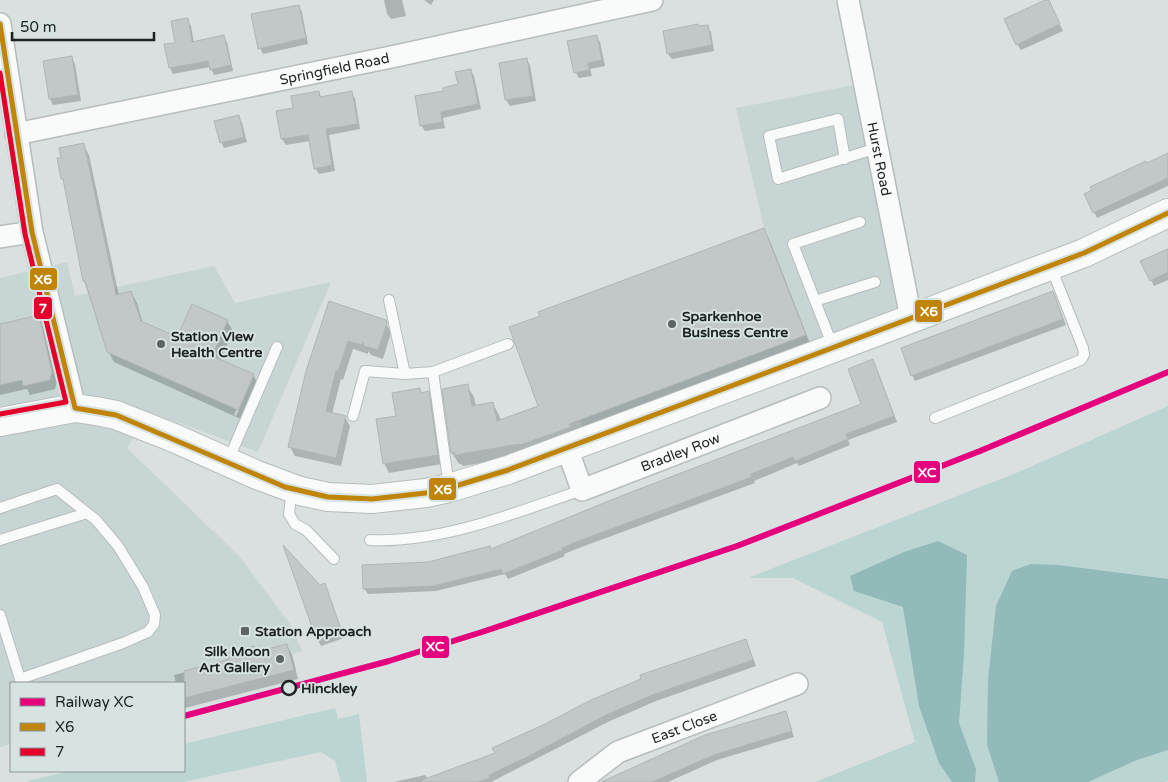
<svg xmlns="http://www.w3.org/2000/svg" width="1168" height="782" viewBox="0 0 1168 782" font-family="'Varela Round',sans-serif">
<rect width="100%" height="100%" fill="#d9e0df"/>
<!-- built -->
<path fill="#c7d6d5" d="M854,85L903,308L584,430L538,312L764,228L736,108Z
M67,262L75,296L214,266L235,303L331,282L258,452L149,412L127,448L239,556L291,625L302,651L292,654L296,669L294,670L184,698V683H11V744L0,747V278Z"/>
<!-- green -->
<path fill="#bbd5d3" d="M1168,406V781L1165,782H815L915,742L882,622L793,578H748L1021,471Z
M335,708L338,719L359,714L367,782H341L335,761L321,752L183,782H29L28,781L70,771H184V744Z"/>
<!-- water -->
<path fill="#92bab8" d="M938,541L967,555L964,654L959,723L976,769L975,782H952L939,763L919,706L903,607L854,591L850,576L904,552Z
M1031,564L1058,565L1168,579V750L1137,760L1088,782H999L987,745L988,680L996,606L1012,571Z"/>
<!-- shadow -->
<path fill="#0003" fill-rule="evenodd" d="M384,0H402L406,16L391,19L387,14Z
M424,0H434L431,5Z
M299,6L302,12L308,44L263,54L260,48Z
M1051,6L1063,31L1021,50L1017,44Z
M187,20L191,26L194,43L223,36L227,42L233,71L214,75L210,67L173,74L170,68L176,44Z
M707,26L711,32L714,51L672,59L668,54L699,28Z
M596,36L600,42L605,66L590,69L592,76L579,78L576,73Z
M72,58L75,64L81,101L53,105L50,99L45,62Z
M526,59L530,65L536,101L510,106L506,100L500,64Z
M470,70L474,76L481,109L443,118L445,128L425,131L421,125L459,85Z
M319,93L322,98L351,93L355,98L360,129L329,135L335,171L319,174L315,168L310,141L286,145L282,139L277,112L294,109Z
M239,117L242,123L247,142L224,148L221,142Z
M83,144L89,155L119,296L131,292L137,303L143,324L177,339L227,321L233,331L220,361L253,375L259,385L243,420L114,362L108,351L84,281L65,184L63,179L62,158ZM250,380H252L236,416L234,415Z
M1168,154V186L1097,218L1094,212Z
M764,230L770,241L811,346L527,455L463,466L461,464H459L452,453L444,390L467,386L474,397L476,407L493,404L499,415L501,421L540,407Z
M1168,249V280L1154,286L1151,280Z
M1053,293L1066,325L915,381L912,375Z
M330,303L385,321L391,333L383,359L371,355L368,351V354L353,349L343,380L341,379L332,414L345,417L350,426L341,466L295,456L290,447Z
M39,317L44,326L57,382L55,389L30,395L27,389L0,395V325Z
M876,367L897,422L848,440L850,445L799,466L797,463L754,481L755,483L579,548L564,554L565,556L508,579L505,574L436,591L368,594L364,588L428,563L491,550L863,404Z
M420,390L422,394L428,393L433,402L442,464L389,473L384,463L397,417Z
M319,586L327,590L344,638L321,646L318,640Z
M746,640L756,666L656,701L610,721L491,782H394L425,775L428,779L496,754Z
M287,646L292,655L298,679L185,708L184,683H176L174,675Z
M785,713L794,737L717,760L668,782H611Z"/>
<!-- building -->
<path fill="#c2c8c7" stroke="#b0b5b5" d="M1045,0H1049L1060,24L1016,45L1004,19Z
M299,5L306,38L258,49L251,14Z
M188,18L192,42L224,35L231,65L210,70L208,61L169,68L164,44L175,43L171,21Z
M698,24L699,26L708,25L712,45L667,54L663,31Z
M597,35L602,60L588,63L589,70L574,73L567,41Z
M72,56L78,95L49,99L43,61Z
M527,58L533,96L505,100L499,63Z
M471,69L478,104L441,112L442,122L420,126L415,96L443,91V88L458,84L455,72Z
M319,91L320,97L352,91L358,124L326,129L332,165L314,169L308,135L281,139L276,111L293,108L291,96Z
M239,115L244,137L220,143L214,121Z
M84,143L116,295L131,291L141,321L177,337L192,304L228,320L212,356L254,374L238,410L107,352L85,281H83L63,179H61L57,158H61L59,148Z
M1168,153V178L1093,213L1084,194L1092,190L1090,187L1146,161L1147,163Z
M764,228L806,335L569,424L571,427L520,445L519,444L455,455L454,452L451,453L442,389L468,384L472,406L493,402L497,421L538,406L509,327L540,316L538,312Z
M1168,249V272L1150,281L1140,261Z
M1053,291L1063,319L911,376L901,348Z
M329,301L386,320L387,323L378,350L364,346L363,342V345L348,341L338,371L336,370L326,411L346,416L336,458L288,447L306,371Z
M39,315L52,372L50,380L23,386L22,380L0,385V324Z
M873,359L894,416L846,434L848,439L795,461L793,457L751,474L752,477L576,542L562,548L563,550L503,574L501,569L433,586L363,589L362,565L428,562L490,546L491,549L621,496L861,404L848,369Z
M420,388L421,393L429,391L438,455L383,464L376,419L396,416L392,393Z
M283,545L320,585L325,583L342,632L317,641Z
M746,639L753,660L652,695L606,715L527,757L489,775L490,778L478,782H422V780L495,753L492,748L543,725L591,700L641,679L640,675Z
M287,644L294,670L184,698V671L229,659L228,653L254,646L256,652Z
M786,711L792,731L714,755L652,782H601L705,735Z"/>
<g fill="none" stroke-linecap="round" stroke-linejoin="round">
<!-- lane casing -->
<g stroke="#b7bdbc" stroke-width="12">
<path id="lane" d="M845,159L838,119L769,136L778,179L877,148
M389,300L405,374L433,372
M815,301L875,282
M833,347L793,244L860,222
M353,416L365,371L405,374
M935,418L1081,360L1084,355L1083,348L1051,267
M228,461L277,347
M449,487L433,372L508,344
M292,490L289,514L295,524L306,530L334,559
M0,508L57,489L96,520L118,546L143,587L155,615L154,624L148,632L123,643L20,679L0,615
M0,540L87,513
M370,540C441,543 515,513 582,490"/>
</g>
<!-- street casing -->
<g stroke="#b7bdbc" stroke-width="24">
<g id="street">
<path id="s1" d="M848,0L911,318"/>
<path d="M0,24L32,232L75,408"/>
<path id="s2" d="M16,134L396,56L652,0"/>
<path d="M0,237L32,232"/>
<path id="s3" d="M567,448L582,490L820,398"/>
<path id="s4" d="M579,782L618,752L797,684"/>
</g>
</g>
<!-- secondary casing -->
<g stroke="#b7bdbc" stroke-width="30">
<path id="secondary" d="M0,422L75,408L96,411L116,415L174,438L257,475L300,491L328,497L372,499L426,493L449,488L508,470L834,348L1084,253L1168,213"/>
</g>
<!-- lane -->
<use href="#lane" stroke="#f9fafa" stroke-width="10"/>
<!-- street -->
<use href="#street" stroke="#f9fafa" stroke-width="21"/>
<!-- secondary -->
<use href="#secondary" stroke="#f9fafa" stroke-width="28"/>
<!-- bus-1 casing -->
<g stroke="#d6e3e2" stroke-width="9">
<path id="bus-1" d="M0,24L32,232L75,408L116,415L285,487L328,497L372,499L426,493L449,488L508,470L1084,253L1168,213"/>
</g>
<!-- bus-2 casing -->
<g stroke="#d6e3e2" stroke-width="9">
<path id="bus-2" d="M0,73L25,234L66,402L0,414"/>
</g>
<!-- bus-1 -->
<use href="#bus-1" stroke="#c08508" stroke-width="5"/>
<!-- bus-2 -->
<use href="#bus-2" stroke="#e4002b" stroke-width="5"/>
<!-- rail-1 casing -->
<g stroke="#d6e3e2" stroke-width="10">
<path id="rail-1" d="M184,716L389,661L482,632L737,546L980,451L1168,372"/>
</g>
<!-- rail-1 -->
<use href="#rail-1" stroke="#e5007d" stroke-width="6"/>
</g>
<!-- markers -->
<g fill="#5e6464" stroke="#d6e3e2" stroke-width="2">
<circle cx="672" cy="324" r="5"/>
<circle cx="161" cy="344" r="5"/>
<rect x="240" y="626" width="10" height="10" rx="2.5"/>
<circle cx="280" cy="659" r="5"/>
</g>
<circle fill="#d6e3e2" stroke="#1c2121" stroke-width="2.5" cx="289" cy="688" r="7"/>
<g text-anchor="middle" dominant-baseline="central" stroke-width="4" stroke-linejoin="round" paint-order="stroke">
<!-- street labels -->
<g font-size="14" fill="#1c2121" stroke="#d6e3e2">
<text stroke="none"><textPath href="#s2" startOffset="325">Springfield Road</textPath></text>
<text stroke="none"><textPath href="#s1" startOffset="162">Hurst Road</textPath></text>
<text stroke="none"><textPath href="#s3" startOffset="150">Bradley Row</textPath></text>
<text stroke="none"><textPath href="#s4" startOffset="120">East Close</textPath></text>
</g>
<!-- poi labels -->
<g font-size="14" font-weight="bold" fill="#1c2121" stroke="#d6e3e2" text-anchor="start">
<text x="682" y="316">Sparkenhoe<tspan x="682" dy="16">Business Centre</tspan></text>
<text x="171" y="336">Station View<tspan x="171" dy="16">Health Centre</tspan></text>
<text x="255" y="631">Station Approach</text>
<text x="270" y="651" text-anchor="end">Silk Moon<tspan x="270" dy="16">Art Gallery</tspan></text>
</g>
<!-- stop labels -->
<g font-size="14" font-weight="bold" fill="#1c2121" stroke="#d6e3e2" text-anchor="start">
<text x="301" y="688">Hinckley</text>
</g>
</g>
<g stroke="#d6e3e2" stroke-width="2">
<rect x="29" y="267" width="29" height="24" rx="5" fill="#c08508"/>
<rect x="33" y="296" width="20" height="24" rx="5" fill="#e4002b"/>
<rect x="914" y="299" width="29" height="24" rx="5" fill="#c08508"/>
<rect x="913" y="460" width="28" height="24" rx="5" fill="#e5007d"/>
<rect x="428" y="477" width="29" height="24" rx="5" fill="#c08508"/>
<rect x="421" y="635" width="29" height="24" rx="5" fill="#e5007d"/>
</g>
<g font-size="14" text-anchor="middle" font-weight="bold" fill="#fff">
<text x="43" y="284">X6</text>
<text x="43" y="313">7</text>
<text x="929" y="316">X6</text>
<text x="927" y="477">XC</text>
<text x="443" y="494">X6</text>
<text x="435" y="651">XC</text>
</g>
<!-- legend -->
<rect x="10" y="682" width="175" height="90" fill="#d6e3e2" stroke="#8c9595"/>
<rect x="20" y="698" width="25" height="8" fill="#e5007d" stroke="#8c9595"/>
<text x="55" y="707" font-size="15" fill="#1c2121">Railway XC</text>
<rect x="20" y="723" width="25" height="8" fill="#c08508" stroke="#8c9595"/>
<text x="55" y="732" font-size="15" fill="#1c2121">X6</text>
<rect x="20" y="748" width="25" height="8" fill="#e4002b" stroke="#8c9595"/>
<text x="55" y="757" font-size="15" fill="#1c2121">7</text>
<!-- scale -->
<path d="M12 32v8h142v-8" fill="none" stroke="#1c2121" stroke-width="2.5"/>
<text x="20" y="32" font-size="15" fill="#1c2121" stroke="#d6e3e2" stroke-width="4" paint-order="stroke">50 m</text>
</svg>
